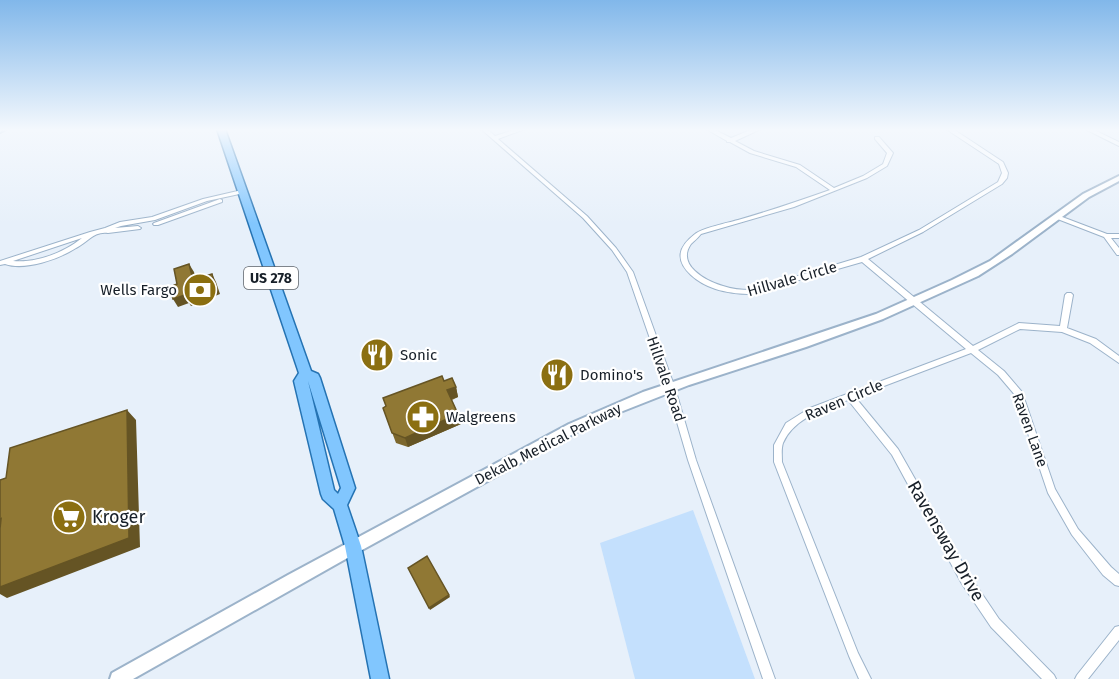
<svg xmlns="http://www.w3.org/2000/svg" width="1119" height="679" viewBox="0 0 1119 679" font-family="'Fira Sans',sans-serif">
<rect width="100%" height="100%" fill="#e7f0fa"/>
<!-- green -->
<path fill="#c4e0fd" d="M693,510L755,679H635L600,543Z"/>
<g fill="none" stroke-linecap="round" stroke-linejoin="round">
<!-- stream -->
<path stroke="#658cb3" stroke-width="2" d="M0,133L8,129"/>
<!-- street casing -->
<g stroke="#9cb3ca" stroke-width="2">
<path id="street" d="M481,129H487L495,136L517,129H525L498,139L587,216L616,248L633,272L675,388L696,460L775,679H763L688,460L667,388L627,272L612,250L583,218Z
M706,129H713L731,138L753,129H761L735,141L754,151L800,165L834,188L863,176L883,164L887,153L875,139V137H879L893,153L887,166L867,178L794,207L701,234C698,238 694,241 691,244C676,265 706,281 723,286C732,289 741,290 751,290L861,257L919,230L998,182L1002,173L999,164L946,129H953L1003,162L1008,173L1007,178L1002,184L923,232L868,259L973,346L1019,323L1060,326L1065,295L1067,293H1071L1073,295L1067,328L1096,339L1119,356V363L1090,343L1062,332L1020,329L978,350L1004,371L1022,392L1055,489L1078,529L1111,567L1119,574V586L1115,585L1103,575L1072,535L1048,493L1015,395L998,375L971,353L855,397L898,449L970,576L999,619L1054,675L1056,679H1042L991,627L962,584L892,455L848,400C824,409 794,418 783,443C781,449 782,456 782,462L858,653L871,679H859L849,656L774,462V445L786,423L810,408L966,349L862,262L751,294C731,294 707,290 691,275C675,260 678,247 695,234C702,228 727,223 738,220C769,211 799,201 830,190L796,167L750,153L730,142H727V141Z
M1085,129H1092L1119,142V146Z
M242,190L244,191V193L207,201L155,220L121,226L115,228L138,226L141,228L140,229L108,233C94,231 88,242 76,248C59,259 25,271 5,264L0,265V261L90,232L105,228L120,222L152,217L203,199ZM82,238C63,253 37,263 13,261Z
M220,199L222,200V202L158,225H154L153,224L154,223Z
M1057,215L1107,234H1119V238H1111L1119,248V255H1117L1104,237L1055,218V216Z
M1119,626V640L1088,679H1075L1077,675L1115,627Z"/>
</g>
<!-- secondary casing -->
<g stroke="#9cb3ca" stroke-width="4">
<path id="secondary" d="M1119,176V181L1089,197L1012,254L978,276L883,319L806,347L689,385L595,422L342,561L133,679H110L112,673L288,575L569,424L643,392L876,314L952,280L990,261L1083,194Z"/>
</g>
<!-- primary casing -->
<g stroke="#2573b3" stroke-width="3">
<path id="primary" d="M217,129H225L311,371L318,374L320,378L355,488L347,505L361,546L389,679H371L345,546L334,509L323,499L321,494L294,381L299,373ZM308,381L341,488L338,494L334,490Z"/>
</g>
<!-- street -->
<use href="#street" fill="#fff" fill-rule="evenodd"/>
<!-- secondary -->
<use href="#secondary" fill="#fff" fill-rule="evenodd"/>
<!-- primary -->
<use href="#primary" fill="#81c6fe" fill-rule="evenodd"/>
</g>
<!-- wall -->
<path fill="#7c672d" d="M444,381L456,387L458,397L452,400L458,414L461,424L408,447L396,443L383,408Z"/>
<!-- shaded-wall -->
<path fill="#655424" d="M189,264L194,272L198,288L193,280Z
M212,274L216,282L220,294L191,306L189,303L178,307L173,299Z
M456,387L458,397L449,400L447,390Z
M127,410L136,420L140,547L7,598L0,594V587Z
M458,414L461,424L408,447L405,438Z
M449,595L450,597L430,610L429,608Z"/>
<!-- building -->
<path fill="#907834" stroke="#655424" stroke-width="1.5" d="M189,264L193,280L212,274L215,286L186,298L185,295L173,299L170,287L177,284L174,269Z
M442,376L444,381L452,378L456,387L447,390L458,414L405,438L392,433L383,408L386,406L383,398Z
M127,410L129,538L0,587V529L1,519L0,520V480L6,478L10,448Z
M427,556L449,595L429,608L408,568Z"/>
<!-- sky -->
<linearGradient id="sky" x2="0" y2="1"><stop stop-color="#81b7ea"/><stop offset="0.58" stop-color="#f4f8fd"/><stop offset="1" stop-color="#f4f8fd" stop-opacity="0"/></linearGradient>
<rect width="1119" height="224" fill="url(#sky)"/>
<!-- icons -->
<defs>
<g id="bank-disc" transform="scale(1.725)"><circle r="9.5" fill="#8b6f11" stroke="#fff"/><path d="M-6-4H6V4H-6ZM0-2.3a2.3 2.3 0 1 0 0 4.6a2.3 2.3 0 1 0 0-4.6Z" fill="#fff"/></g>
<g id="restaurant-disc" transform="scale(1.725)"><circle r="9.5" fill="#8b6f11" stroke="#fff"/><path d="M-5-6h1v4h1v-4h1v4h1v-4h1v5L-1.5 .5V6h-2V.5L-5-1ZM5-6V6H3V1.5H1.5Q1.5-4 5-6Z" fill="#fff"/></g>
<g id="pharmacy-disc" transform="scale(1.725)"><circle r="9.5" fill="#8b6f11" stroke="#fff"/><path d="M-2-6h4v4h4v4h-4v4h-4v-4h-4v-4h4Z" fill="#fff"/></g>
<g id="supermarket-disc" transform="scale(1.725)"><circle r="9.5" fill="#8b6f11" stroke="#fff"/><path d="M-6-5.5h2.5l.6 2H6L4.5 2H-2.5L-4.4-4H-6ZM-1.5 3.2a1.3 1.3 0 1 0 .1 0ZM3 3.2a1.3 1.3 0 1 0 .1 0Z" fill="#fff"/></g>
</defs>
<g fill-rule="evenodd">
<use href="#bank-disc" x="200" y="290"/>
<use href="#restaurant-disc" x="377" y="355"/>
<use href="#restaurant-disc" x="557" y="375"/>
<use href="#pharmacy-disc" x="423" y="417"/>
<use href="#supermarket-disc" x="69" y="517"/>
</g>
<g text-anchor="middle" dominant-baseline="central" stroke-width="4.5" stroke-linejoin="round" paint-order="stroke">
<!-- shield labels -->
<rect fill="#fff" stroke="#5d6268" stroke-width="1.5" x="244" y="267" width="54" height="22" rx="4.5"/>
<g font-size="14" font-weight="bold" fill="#171f28">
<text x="271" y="278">US 278</text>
</g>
<!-- street labels -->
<g font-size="15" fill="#171f28" stroke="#fff">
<text transform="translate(792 279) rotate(-16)">Hillvale Circle</text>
<text transform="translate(666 379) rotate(71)">Hillvale Road</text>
<text transform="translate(844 400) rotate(-23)">Raven Circle</text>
<text transform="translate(1030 430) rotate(70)">Raven Lane</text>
<text transform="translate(548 444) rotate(-27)">Dekalb Medical Parkway</text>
</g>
<!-- poi labels -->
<g font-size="15" fill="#171f28" stroke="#fff" text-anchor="start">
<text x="177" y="290" text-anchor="end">Wells Fargo</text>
<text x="400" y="355">Sonic</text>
<text x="580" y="375">Domino's</text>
<text x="446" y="417">Walgreens</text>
</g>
<!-- near-poi labels -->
<g font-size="18" fill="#171f28" stroke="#fff" text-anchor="start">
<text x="92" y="517">Kroger</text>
</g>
<!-- near-street labels -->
<g font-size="18" fill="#171f28" stroke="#fff">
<text transform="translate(946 541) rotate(60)">Ravensway Drive</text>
</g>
</g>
</svg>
